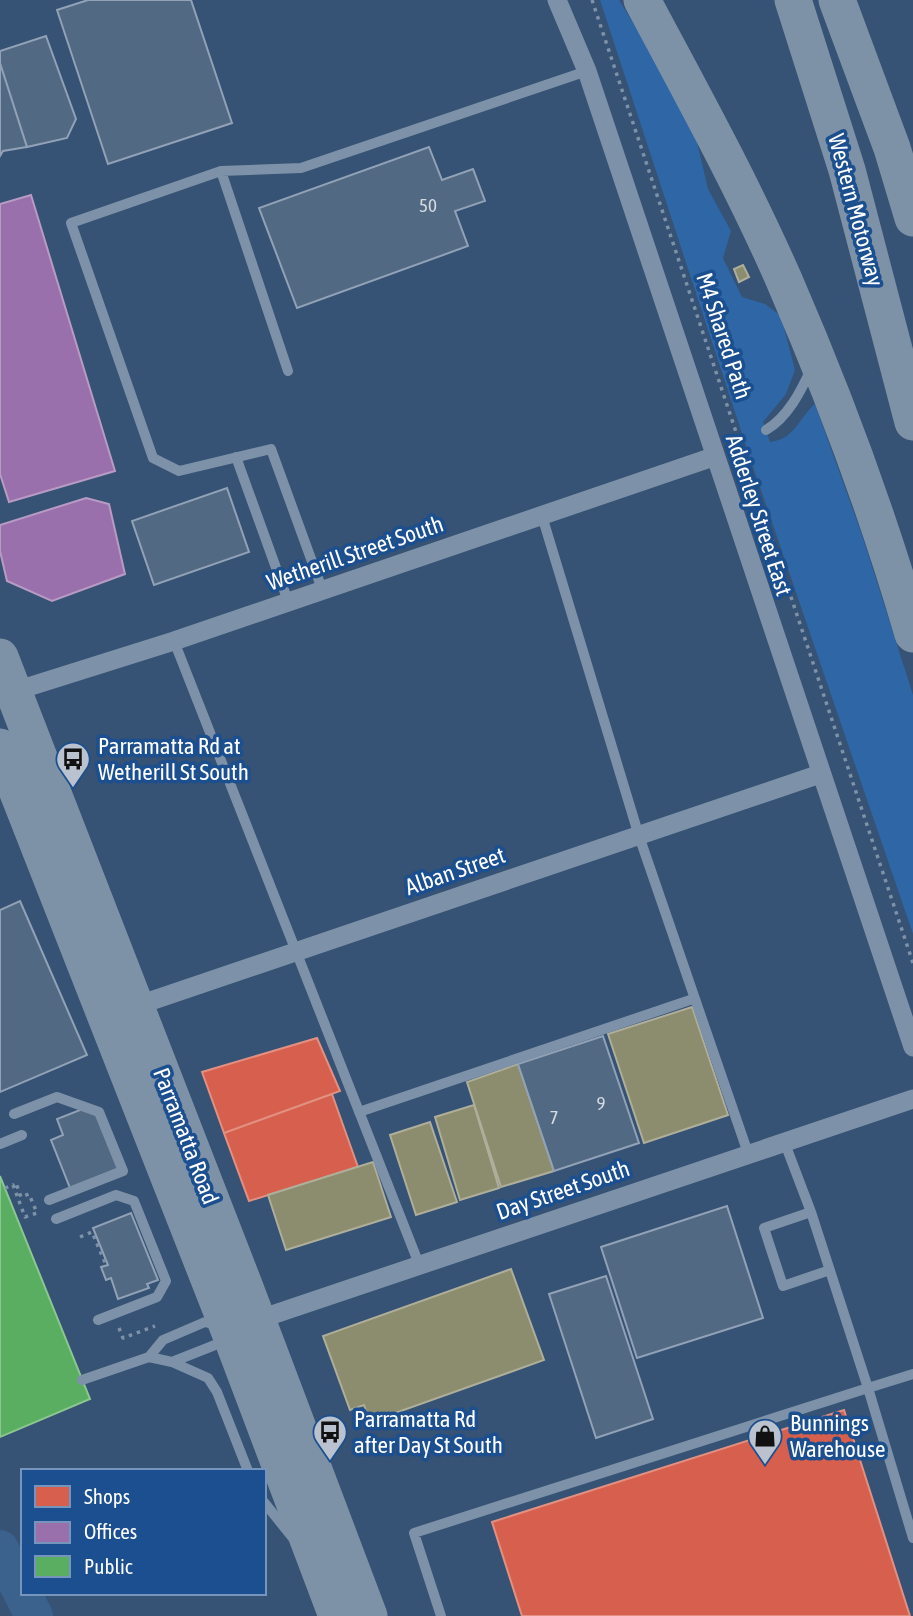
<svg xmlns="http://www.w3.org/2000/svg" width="913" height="1616" viewBox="0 0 913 1616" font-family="'Asap Condensed',sans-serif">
<rect width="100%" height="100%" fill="#365274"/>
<!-- green -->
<path fill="#2f66a5" d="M600,0H619L648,47L697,142L708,189L731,231L723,258L742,297L765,304L781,316L795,370L786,394L763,422L770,442C795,439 798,419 815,404L863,538L913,695V934L752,464Z"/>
<!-- shops -->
<path fill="#d6604d" stroke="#e29082" stroke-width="2" d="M317,1038L340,1091L224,1133L202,1072Z
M332,1094L358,1167L249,1201L224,1133Z
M844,1410L910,1616H522L492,1522Z"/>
<!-- offices -->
<path fill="#9970ab" stroke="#b89bc4" stroke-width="2" d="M31,195L115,471L9,502L0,474V204Z
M86,498L109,504L125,574L52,601L7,581L0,551V525Z"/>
<!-- public -->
<path fill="#5aae61" stroke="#8cc690" stroke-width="2" d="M0,1176L90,1399L0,1437Z"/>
<!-- industry -->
<path fill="#8c8c6e" stroke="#aeae9a" stroke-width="2" d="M743,265L749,277L739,282L734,269Z
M692,1007L728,1115L644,1143L608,1034Z
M518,1064L554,1171L501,1187L467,1082Z
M474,1105L499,1188L460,1200L435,1117Z
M430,1122L457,1202L416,1215L390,1135Z
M373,1162L391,1217L286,1250L268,1195Z
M511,1269L544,1360L370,1422L364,1405L350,1410L323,1336Z"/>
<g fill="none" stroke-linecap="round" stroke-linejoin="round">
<!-- river -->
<path stroke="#3b618d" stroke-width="38" d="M0,1549L34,1616"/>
</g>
<!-- building -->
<path fill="#526984" stroke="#92a2b6" stroke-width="2" d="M88,0H191L232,123L108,164L57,10Z
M46,36L76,119L67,138L27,147L0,63V51Z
M0,63L27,147L3,151L0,156Z
M429,147L442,180L473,169L485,201L455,211L468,246L297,308L259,208Z
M227,488L249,552L154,585L132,521Z
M20,901L87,1055L0,1092V910Z
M603,1036L639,1143L554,1171L518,1064Z
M85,1108L99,1113L120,1168L70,1188L51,1140L63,1135L57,1119Z
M727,1206L763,1318L637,1358L601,1247Z
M131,1213L158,1280L147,1284L149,1288L118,1299L111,1278L106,1280L101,1267L108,1265L93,1228Z
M606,1276L653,1419L596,1438L549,1294Z"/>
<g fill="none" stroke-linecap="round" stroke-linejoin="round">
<!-- path -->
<path stroke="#7d92a8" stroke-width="3.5" stroke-dasharray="3.5 5" stroke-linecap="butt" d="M592,0L913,963
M5,1188L13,1185L25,1217L37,1213L29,1194L21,1197L16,1183L13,1185
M80,1237L92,1232L106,1265
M119,1328L123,1338L155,1326"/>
<!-- lane -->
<path stroke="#7d92a8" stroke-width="10" d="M221,171L288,371
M766,430C788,417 801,391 811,369
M236,457L288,601
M542,516L639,836L748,1153
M322,589L271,449L179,471L153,458L71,223L221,171L301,168L587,71
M174,641L419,1264
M359,1112L693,999
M14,1114L57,1097L99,1112L123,1171L49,1200
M0,1144L22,1135
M811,1212L764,1228L783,1286L830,1270
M56,1219L116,1195L134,1201L166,1281L157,1297L98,1320
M149,1357L163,1340L205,1322L216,1325
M172,1362L208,1378L217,1392L248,1471
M913,1374L868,1388L913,1538
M82,1380L149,1357L172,1362L215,1345L224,1336
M264,1502L292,1537
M441,1616L414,1533L868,1388L811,1212L784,1141"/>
<!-- street -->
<path stroke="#7d92a8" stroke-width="19" d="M557,0L587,71L913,1047
M12,692L174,641L713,457
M130,1008L820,774
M251,1322L913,1099"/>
<!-- highway -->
<path stroke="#7e92a7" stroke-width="37" d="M642,0C691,92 742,184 784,280C834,395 878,514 913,634
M793,0L847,170L913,422
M837,0L892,148L913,218
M0,657L244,1285L369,1616
M0,747L229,1330L337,1616"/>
</g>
<!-- icons -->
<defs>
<g id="bus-pin" transform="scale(1.75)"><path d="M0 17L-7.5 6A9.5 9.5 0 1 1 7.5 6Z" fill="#b9c2ce" stroke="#1b4f8f"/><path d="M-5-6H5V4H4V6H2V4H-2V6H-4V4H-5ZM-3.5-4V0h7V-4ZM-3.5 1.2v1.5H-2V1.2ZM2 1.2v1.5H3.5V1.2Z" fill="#111"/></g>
<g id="shop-pin" transform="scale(1.75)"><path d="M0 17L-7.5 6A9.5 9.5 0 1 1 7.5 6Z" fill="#b9c2ce" stroke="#1b4f8f"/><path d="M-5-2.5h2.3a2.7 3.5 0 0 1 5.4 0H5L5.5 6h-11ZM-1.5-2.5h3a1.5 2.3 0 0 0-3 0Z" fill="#111"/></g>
</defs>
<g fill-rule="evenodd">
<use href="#bus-pin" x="73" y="759"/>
<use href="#bus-pin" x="330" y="1432"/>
<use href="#shop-pin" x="765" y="1436"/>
</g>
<g text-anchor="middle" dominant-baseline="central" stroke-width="7" stroke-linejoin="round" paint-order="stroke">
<!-- number labels -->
<g font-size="19" fill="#d4dae0">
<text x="428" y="205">50</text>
<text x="601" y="1103">9</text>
<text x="554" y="1117">7</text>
</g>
<!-- street labels -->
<g font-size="23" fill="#fff" stroke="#1b4f8f">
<text transform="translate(856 210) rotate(75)">Western Motorway</text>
<text transform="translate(724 336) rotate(72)">M4 Shared Path</text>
<text transform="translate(759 515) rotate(72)">Adderley Street East</text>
<text transform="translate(355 553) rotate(-19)">Wetherill Street South</text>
<text transform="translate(455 871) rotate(-19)">Alban Street</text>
<text transform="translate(186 1136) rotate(69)">Parramatta Road</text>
<text transform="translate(563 1190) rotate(-19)">Day Street South</text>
</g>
<!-- poi labels -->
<g font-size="23" fill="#fff" stroke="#1b4f8f" text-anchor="start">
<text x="98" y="746">Parramatta Rd at<tspan x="98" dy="26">Wetherill St South</tspan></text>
<text x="354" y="1419">Parramatta Rd<tspan x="354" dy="26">after Day St South</tspan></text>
<text x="790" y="1423">Bunnings<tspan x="790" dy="26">Warehouse</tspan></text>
</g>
</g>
<!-- legend -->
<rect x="21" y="1469" width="245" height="126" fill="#1b4f8f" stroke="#7695bc" stroke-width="2"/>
<rect x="35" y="1486" width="35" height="21" fill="#d6604d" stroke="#7695bc" stroke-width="2"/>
<text x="84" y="1504" font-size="21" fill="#ffffff">Shops</text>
<rect x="35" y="1522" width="35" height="21" fill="#9970ab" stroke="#7695bc" stroke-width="2"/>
<text x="84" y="1539" font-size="21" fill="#ffffff">Offices</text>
<rect x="35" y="1556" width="35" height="21" fill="#5aae61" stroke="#7695bc" stroke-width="2"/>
<text x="84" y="1574" font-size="21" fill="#ffffff">Public</text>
</svg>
